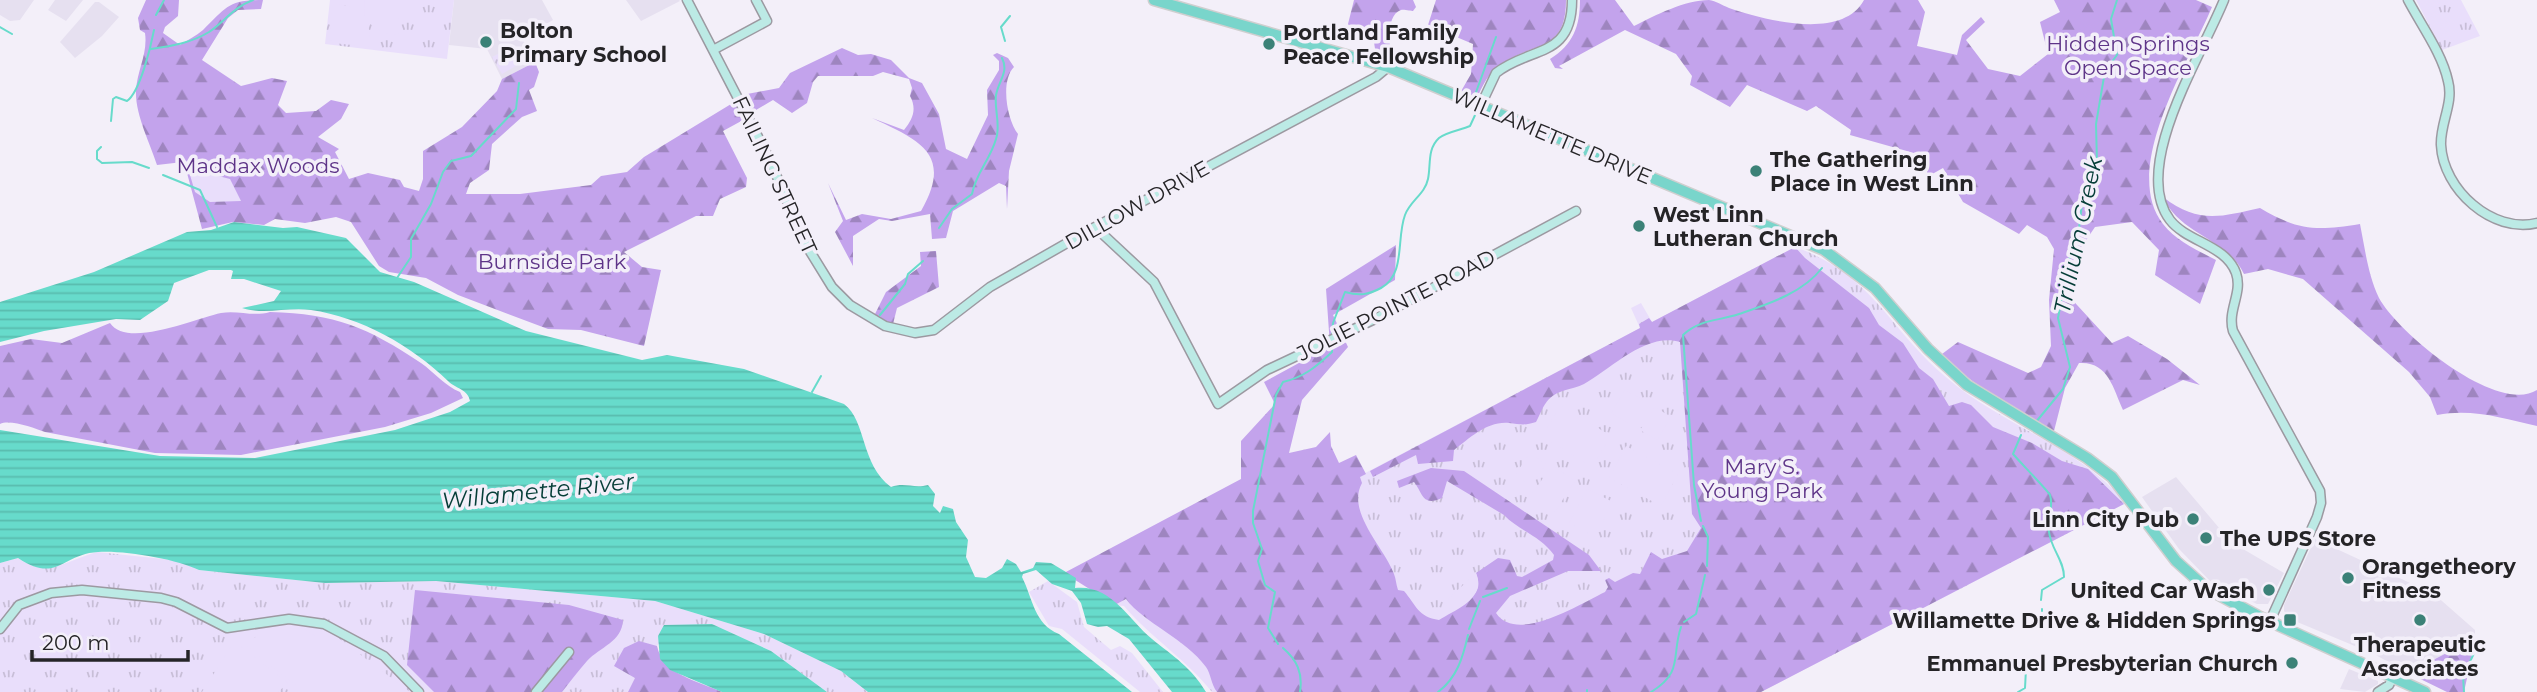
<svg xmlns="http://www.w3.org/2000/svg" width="2537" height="692" viewBox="0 0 2537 692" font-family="Montserrat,sans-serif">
<defs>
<pattern id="grass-tufts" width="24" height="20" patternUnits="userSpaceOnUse" patternTransform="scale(1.75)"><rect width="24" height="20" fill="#e9defb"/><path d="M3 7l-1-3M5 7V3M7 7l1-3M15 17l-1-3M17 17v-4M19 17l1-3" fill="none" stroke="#c8bed7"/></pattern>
<pattern id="forest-firs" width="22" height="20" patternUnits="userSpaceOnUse" patternTransform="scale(1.75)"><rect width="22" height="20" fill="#c3a3ec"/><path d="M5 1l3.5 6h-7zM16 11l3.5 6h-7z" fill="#9e85bf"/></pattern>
<pattern id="water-rules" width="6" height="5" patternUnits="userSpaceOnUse" patternTransform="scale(1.75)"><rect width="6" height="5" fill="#67dbcb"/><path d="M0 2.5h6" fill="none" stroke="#59bcae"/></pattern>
</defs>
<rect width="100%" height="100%" fill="#f3eff9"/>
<!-- built -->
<path fill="#e6e0f0" d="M0,0H34L20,20L10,21L0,15Z
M55,0H83L66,21L48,10Z
M454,0H542L553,20L522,38L535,62L502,79L487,49L449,45Z
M626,0H679L680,1L641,21Z
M95,2H99L119,17L102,36L75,58L60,42Z
M2176,477L2231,542L2284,573L2268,604H2257L2210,581L2179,549L2142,497Z
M2315,539L2434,594L2475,630V638L2408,673L2374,654L2290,619L2284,611V605Z
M2349,669L2378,681V684L2365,692L2340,689Z"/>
<!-- grass -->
<path fill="url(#grass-tufts)" d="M330,0H454L447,59L325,44Z
M2416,0H2461L2480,36L2442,50Z
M512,47L521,63L502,74L492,57Z
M1795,247C1874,275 1888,329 1947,378C2003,426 2078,446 2126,503L1761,692H1212C1186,659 1151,638 1124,606L1115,605L1640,328L1631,308L1641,303L1652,322Z
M97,552L182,561L199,570L325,583L436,581L655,601L764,634L841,671L868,692H827L771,651L712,624L671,627L657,646C663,675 698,681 722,692H0V563L18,558C48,579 67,560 97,552Z
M1048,581L1077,602L1084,627L1111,650L1120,646L1132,653L1163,692H1140L1062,629L1049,626L1029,592Z"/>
<!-- forest -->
<path fill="url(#forest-firs)" d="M146,0H179L178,16L165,27L163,33L180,45C187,40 196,36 203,30C227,7 228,0 263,0L261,9L238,10L228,18L202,60L241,86L272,78L287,81L278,105L286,113L316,111L331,100L349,104L341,119L318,137L339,149L335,152L349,179L368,173L400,180L404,187L419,191L423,179V151L462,127L497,91L502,79L535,62L539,72L534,87L529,90L537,111L522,117L492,144L489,170L470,183L466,194H520L591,185L601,176L627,172L644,157L736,101L745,119L723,131L747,178L746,187L720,199L713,216H696L624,252L642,267L661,270L644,346L581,330L548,329L458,295L426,278L389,272L379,266L351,222L336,217L305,223L275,219L264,225L233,222L202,229L187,173L201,171L200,160L157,165C150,143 135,114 136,91C137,70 148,54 145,33L140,30L138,18Z
M1354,0H1413L1416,7L1413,11C1412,11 1403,9 1401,10C1387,14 1388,44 1392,54L1390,58L1376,55L1373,36L1351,28L1348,24Z
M1436,0H1566C1566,53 1534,41 1501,64C1488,73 1483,85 1476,100L1460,93L1471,74L1473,44L1428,25Z
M1580,0H1615L1634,26C1656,15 1685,0 1709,0C1716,1 1722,5 1729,8C1764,20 1842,41 1864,0H1918L1925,12L1917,46L1957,55L1962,35L1981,17L1985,22L1966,40L1988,69L2020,76L2048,54L2040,22L2060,12L2054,0H2196L2212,7C2189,62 2120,169 2163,224C2176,241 2197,250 2216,260L2200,304L2155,275L2159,250L2132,222L2095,227L2074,258L2066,293L2112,343L2128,336L2167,359L2200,385L2183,380L2123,410C2113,388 2108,361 2079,363L2065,388L2054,431C2016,408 1972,387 1942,354L1958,342L2028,373L2041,367L2051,346L2049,300L2054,249L2047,237L2027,225L2019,234L1963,202L1943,168L1927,177V166L1920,162L1921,155L1850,135L1851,130L1816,106L1807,111L1747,85L1730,107L1690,85L1692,76L1676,54L1625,30L1559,66L1563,69L1555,68L1550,59C1573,45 1580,26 1580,0Z
M842,48L858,55L871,54L891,60L909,78L922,83L939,114L946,149L967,159L988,115L987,90L999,70V61L993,55L997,53L1008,58L1014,67C1000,81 1007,120 1018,134L1009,171L1007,209L1006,186L999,183L953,211L946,238L932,239L930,214L892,221L879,219L853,236V266L835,232L843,221L828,183L846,220L862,214L891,219L921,211C954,154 919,140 872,118L904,130C913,119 917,109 910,96L912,88L909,79L883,72L873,76H818L813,82L807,103L792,113L773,100L751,113L742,95L779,88L790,73Z
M2163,197C2198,224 2220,217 2260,208C2299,231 2316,231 2360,224C2365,249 2368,275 2379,298C2398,333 2497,415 2537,390V426C2503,418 2471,408 2437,415L2430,397L2409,372L2303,279L2268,269L2244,274C2227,238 2180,235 2163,197Z
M1396,245L1395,280L1333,315L1348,347L1302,400L1289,453L1316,447L1330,432L1331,446L1339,463L1356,455L1366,474L1360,477L1362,483C1346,512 1384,547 1394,574C1396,579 1396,584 1398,590L1404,591C1416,605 1418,617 1439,620C1457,609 1486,599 1476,573L1498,558L1510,560L1517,576L1522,577L1553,560L1554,555C1541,536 1518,530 1504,515L1447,481L1442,498C1422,507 1423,493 1414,482L1399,488L1397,481L1431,468L1464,471L1589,555L1601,571H1568L1510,596L1496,613C1517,644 1578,605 1605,592L1608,587L1605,580L1609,578L1615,582L1633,573L1640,574L1651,552L1662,559L1687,551L1701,528L1692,514L1680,342C1646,332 1611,369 1584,384C1572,390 1559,389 1549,399C1543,405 1540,415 1536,422C1524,426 1520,424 1509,423C1487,421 1470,438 1454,450L1453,461L1418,464L1416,455L1373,477L1370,471L1640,328L1639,324L1649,318L1652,322L1795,247L1805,258L1869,308L1879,325L1903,343L1919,368L1933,379L1949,406L1962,402L1971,405L1993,427L2032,443L2062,461L2088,469L2124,504L1761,692H1217C1211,684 1211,674 1206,667C1186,639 1144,623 1126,599L1115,605L1064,573L1241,479V441L1275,404L1264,382L1330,346L1326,289Z
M936,251L939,287L897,308L893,324L874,316L886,292L921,266L920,252Z
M270,312C336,314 367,327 421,363C435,373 445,386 460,392L463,398L431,413L385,427L241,455L155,453L45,432C34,428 10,419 0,424V346L31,339L62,343L110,323C127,349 196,318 221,313C238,310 253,317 270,312Z
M415,590L569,605L623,620C622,642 600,647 587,661C578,671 570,682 562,692H434L407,665Z
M639,641L657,646C663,675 698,681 722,692H628L635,678L614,666L624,648Z
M2462,645L2472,655L2464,692H2447L2408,673Z"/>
<!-- garden -->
<path fill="#e9defb" d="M364,0H398L399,35L383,33L368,22L371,47L333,43L329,38L333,3L354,7L365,17Z
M203,172L230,179L241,201L210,202L195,192L190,175Z
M1625,390L1642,399L1628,423L1611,413Z
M1561,405L1611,436L1592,467L1542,436Z
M1655,407L1671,417L1657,440L1640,430Z
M1626,446L1678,474L1661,506L1609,478Z
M1530,453L1546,464L1531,486L1515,475Z
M1552,465L1575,481L1554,513L1530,497Z
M1587,489L1613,502L1595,537L1569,523Z
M1476,573C1485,595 1467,600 1451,610L1444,603Z
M279,624L299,626L315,636L323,628L329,631L410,692H304L247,646L265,627Z
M240,646L288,683L278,692H202L231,647Z"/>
<!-- water -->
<path fill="url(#water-rules)" d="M234,222L283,228L297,227L346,238L380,272L414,282L526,331L642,360L667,355L744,369L844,404C867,421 860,464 891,487C905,482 914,489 928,485L935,494L933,506L940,513L943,506L953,509L956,522L968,540L966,557L975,577L986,578L1002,568L1007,559L1016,564L1021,572L1033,568L1036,562L1051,563L1076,578L1075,588C1111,584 1128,619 1152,639C1173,656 1192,668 1206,692H1172L1129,639L1107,626L1098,627L1087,624L1081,603L1072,591L1052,584L1036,570L1023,574L1022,577C1033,599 1034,624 1059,634L1132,692H868L841,671L764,634L655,601L436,581L325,583L199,570C177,559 123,550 98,552C62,554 57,584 18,558L0,563V430L160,456L255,458L395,430L450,412L470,401C468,389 456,389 448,381C412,346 361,317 311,310C287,307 264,315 242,308L274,301L281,291L244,279H231L233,271L231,270H209L174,283L168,301L140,320L116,319L44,331L0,342V302L94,272L187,232L211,230Z
M712,624L771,651L827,692H722L670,670L660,659L658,636L664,625Z"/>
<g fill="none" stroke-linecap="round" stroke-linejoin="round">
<!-- stream -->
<path stroke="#67dbcb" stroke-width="2" d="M156,15L164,0
M0,27L12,34
M1005,41L1001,27L1010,16
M151,49C172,46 191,43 209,32C225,21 234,7 253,0
M1475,95L1496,37
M111,121L113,99L116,97L127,101C140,92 151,46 154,30
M101,147L97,151V159L102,163L132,162L149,168
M163,175L200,190L217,227
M939,228L952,209L972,194C976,173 990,160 996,139C1001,125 994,109 996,95C999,80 1009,72 1002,58
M397,278L411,257V239L431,204L443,172L451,161L471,156L516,109L519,83
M880,315L905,284L908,274L923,261
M1332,335L1333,323L1345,292C1359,296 1368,295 1381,288C1406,274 1396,239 1405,215C1410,201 1425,194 1428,179C1431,165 1427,149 1439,138C1446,132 1461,130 1470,126L1476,113
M812,392L821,376
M2036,422L2063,389L2070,367L2058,318L2069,259L2077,245L2084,187L2095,174L2097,163L2096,124L2105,71L2117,55L2111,19L2117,0
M2021,435L2013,454C2019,461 2048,491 2050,495C2054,507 2047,520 2049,532C2051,549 2064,560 2064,577L2042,590L2041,600
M1701,521L1694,485L1683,335C1700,319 1719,321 1739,314C1768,304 1803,293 1822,268
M1703,526L1708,537L1707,566
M1483,597L1507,588
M2042,609V611
M1684,622L1696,614L1705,575
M1469,629L1480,601
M1278,644L1268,628L1275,592L1265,585L1258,561L1262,549L1253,523V511L1276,395L1283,382C1304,377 1316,367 1332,352V344
M1283,648C1297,660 1303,673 1300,692
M1587,690V692
M1438,692C1457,678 1463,657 1468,635
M1651,692C1684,672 1671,656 1681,627
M2018,692L2025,688L2026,669
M2464,692L2463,676L2480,641"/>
<!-- secondary casing -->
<g stroke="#9c99a1" stroke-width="11">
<path id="secondary" d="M687,0L770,160L803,240L832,287L850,305L885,326L915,333L934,330L990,287L1095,227L1376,77L1388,67
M2224,0C2202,55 2130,167 2170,220C2187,242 2226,245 2236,273C2243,293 2227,310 2233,331L2320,491L2321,503L2317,517L2270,621
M2408,0C2421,25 2442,53 2448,81C2454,103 2440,123 2441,145C2443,189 2492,234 2537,223
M713,50L767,21L756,0
M1480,107L1496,73C1530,46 1572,59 1572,0
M1095,227L1154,282L1218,404L1267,370L1373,320L1576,211
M0,629L19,605L51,593L82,590L161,598L176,602L227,628L289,619L324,624L384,656L419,692
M536,692L569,652
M2378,692L2389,685L2393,677"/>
</g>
<!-- primary casing -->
<g stroke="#cfcfcf" stroke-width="13">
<path id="primary" d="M1154,0L1388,67L1824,250L1875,288L1928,349L1967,385L2087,458L2112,477L2176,561L2206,588L2260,617L2425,692"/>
</g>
<!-- secondary -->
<use href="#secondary" stroke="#bceae5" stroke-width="8"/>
<!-- primary -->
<use href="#primary" stroke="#79d5cb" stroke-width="10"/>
</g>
<!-- markers -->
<g fill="#3b8177" stroke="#f3eff9" stroke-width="2.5">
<circle cx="486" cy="42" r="7"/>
<circle cx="1269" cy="44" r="7"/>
<circle cx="1756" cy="171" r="7"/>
<circle cx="1639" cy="226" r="7"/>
<circle cx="2193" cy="519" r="7"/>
<circle cx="2206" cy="538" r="7"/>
<circle cx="2348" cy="578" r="7"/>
<circle cx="2269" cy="590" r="7"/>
<rect x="2283" y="613" width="14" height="14" rx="3.5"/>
<circle cx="2420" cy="620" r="7"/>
<circle cx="2292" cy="663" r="7"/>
</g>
<g text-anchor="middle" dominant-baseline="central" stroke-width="7" stroke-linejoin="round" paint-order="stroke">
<!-- poi labels -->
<g font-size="21" font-weight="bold" fill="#252427" stroke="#f3eff9" text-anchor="start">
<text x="500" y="30">Bolton<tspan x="500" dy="24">Primary School</tspan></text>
<text x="1283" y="32">Portland Family<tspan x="1283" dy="24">Peace Fellowship</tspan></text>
<text x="1770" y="159">The Gathering<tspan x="1770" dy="24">Place in West Linn</tspan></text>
<text x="1653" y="214">West Linn<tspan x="1653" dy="24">Lutheran Church</tspan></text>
<text x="2179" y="519" text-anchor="end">Linn City Pub</text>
<text x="2220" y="538">The UPS Store</text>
<text x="2362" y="566">Orangetheory<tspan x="2362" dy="24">Fitness</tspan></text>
<text x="2255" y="590" text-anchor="end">United Car Wash</text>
<text x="2276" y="620" text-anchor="end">Willamette Drive &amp; Hidden Springs</text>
<text x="2420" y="644" text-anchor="middle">Therapeutic<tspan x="2420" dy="24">Associates</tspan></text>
<text x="2278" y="663" text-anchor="end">Emmanuel Presbyterian Church</text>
</g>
<!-- park labels -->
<g font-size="21" fill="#5e3488" stroke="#f3eff9">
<text x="2128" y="43">Hidden Springs<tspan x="2128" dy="24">Open Space</tspan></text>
<text x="258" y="165">Maddax Woods</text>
<text x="552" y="261">Burnside Park</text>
<text x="1762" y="466">Mary S.<tspan x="1762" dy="24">Young Park</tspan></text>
</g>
<!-- street labels -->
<g font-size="21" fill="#252427" stroke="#f3eff9">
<text transform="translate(1552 136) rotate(23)">WILLAMETTE DRIVE</text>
<text transform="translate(775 175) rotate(65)">FAILING STREET</text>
<text transform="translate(1137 205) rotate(-29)">DILLOW DRIVE</text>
<text transform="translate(1396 305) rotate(-27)">JOLIE POINTE ROAD</text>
</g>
<!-- water labels -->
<g font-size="23" font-style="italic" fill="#053d37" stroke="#f3eff9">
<text transform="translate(2078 235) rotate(-78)">Trillium Creek</text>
<text transform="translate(538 491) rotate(-6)">Willamette River</text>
</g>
</g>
<!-- scale -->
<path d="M32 650v10h156v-10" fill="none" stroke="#252427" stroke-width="3.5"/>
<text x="42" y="650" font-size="21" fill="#252427" stroke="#f3eff9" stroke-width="5" paint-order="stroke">200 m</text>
</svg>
